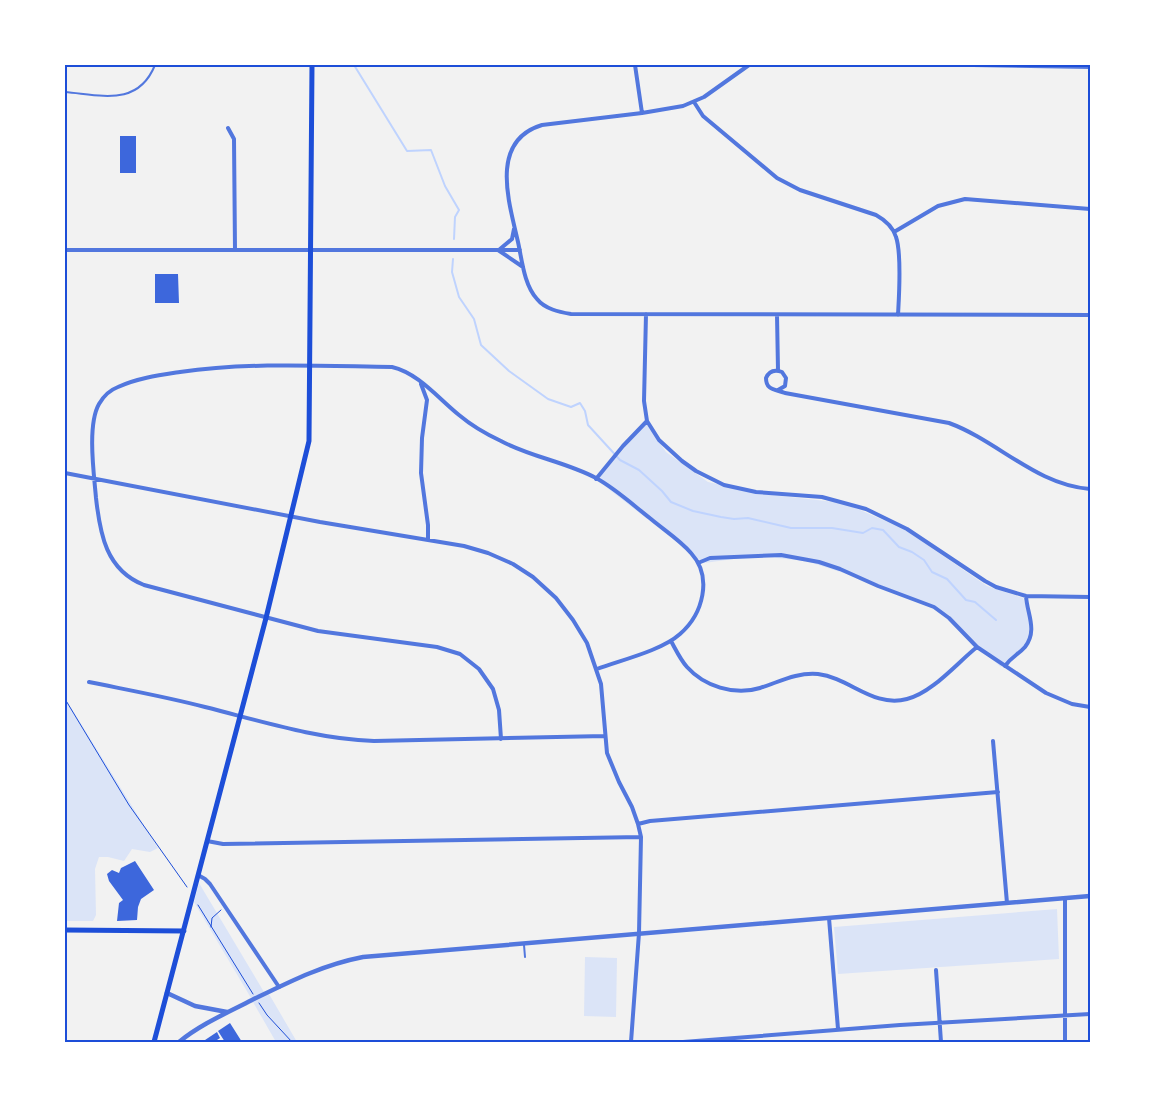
<svg xmlns="http://www.w3.org/2000/svg" width="1155" height="1107" viewBox="0 0 1155 1107" font-family="'Sofia Sans Condensed',sans-serif">
<rect width="100%" height="100%" fill="#f2f2f2"/>
<!-- green -->
<path fill="#dbe4f7" d="M646,423L666,452L708,482L763,494L844,503L904,529L987,586L1023,598L1030,617L1028,644L1001,667L970,641L949,615L878,584L806,561L756,556L704,563L597,480Z
M65,698L158,848L150,852L132,849L124,861L108,857H99L95,869L96,915L93,921H65Z
M199,883L264,992L251,998L194,902Z
M1057,909L1059,959L838,974L834,927Z
M585,957L617,958L616,1017L584,1016Z
M269,994L297,1042H276L253,1002Z"/>
<g fill="none" stroke-linecap="round" stroke-linejoin="round">
<!-- stream -->
<path stroke="#bfd3fe" stroke-width="2" d="M354,65L407,151L431,150L445,186L459,210L455,217L454,239
M453,259L452,272L459,297L474,319L481,345L509,371L548,399L571,407L580,403L585,411L588,425L620,460L639,470L662,491L671,502L693,511L721,517L734,519L748,518L791,528H832L863,533L872,528L883,530L899,547L912,552L924,560L932,572L947,579L966,600L975,602L996,620"/>
</g>
<!-- building -->
<path fill="#3d67dc" d="M120,136H136V173H120Z
M155,274H178L179,303H155Z
M135,861L154,890L141,899L138,907L137,920L117,921L119,903L123,900L109,881L107,874L112,870L119,873L121,868Z
M230,1023L242,1042H225L218,1031Z
M217,1032L220,1038L214,1042H202Z"/>
<g fill="none" stroke-linecap="round" stroke-linejoin="round">
<!-- path -->
<path stroke="#1d4ed8" stroke-width="1" d="M65,699L129,805L187,887
M198,905L253,994
M211,927L212,918L221,910
M259,1003L267,1015L292,1042"/>
<!-- service -->
<path stroke="#5277de" stroke-width="2" d="M65,92C101,95 138,107 155,65
M524,945L525,957"/>
<!-- minor -->
<path stroke="#5277de" stroke-width="4" d="M635,65L642,113
M749,65L704,97L683,106L642,113L542,125C489,141 509,202 518,242C522,260 524,285 537,299C545,309 559,312 571,314L1090,315
M973,65L1090,67
M694,102L703,116L777,178L800,190L876,215C885,220 893,227 896,237C902,254 899,296 898,315
M228,128L234,139L235,250
M894,232L938,206L965,199L1090,209
M500,249L512,239L514,229
M65,250H520
M498,250L523,267
M646,314L644,401L647,421L659,440L682,461L696,471L724,485L756,492L822,497L866,509L907,529L985,581L996,587L1026,596L1090,597
M777,315L778,370
M421,384L427,400L422,438L421,473L428,525V540
M778,390L785,386L786,378L782,372C774,369 769,371 766,378C766,391 776,389 785,393L949,423C998,441 1036,485 1090,489
M65,473L320,522L464,546L488,553L513,564L533,577L556,598L573,620L587,643L601,684L607,753L619,782L632,807L638,824L641,837L639,933L631,1042
M596,479L623,446L647,421
M698,563L710,558L781,555L819,562L840,569L878,586L934,607L949,618L977,647L1046,693L1072,704L1090,707
M671,641C676,650 680,659 687,667C704,686 734,696 760,688C779,682 797,672 818,674C850,678 873,708 907,699C932,693 957,663 977,647
M1005,666C1012,656 1018,655 1025,647C1038,630 1027,614 1026,596
M89,682C128,690 167,697 205,707C261,721 316,739 374,741L605,736
M501,739L499,710L493,689L479,669L460,654L437,647L318,631L144,585C106,570 100,534 96,498C94,474 87,425 99,404C103,397 110,390 118,387C137,378 160,375 180,372C250,362 322,366 392,367C418,373 438,398 459,415C472,426 486,434 501,441C531,457 566,462 596,478C616,489 633,505 651,519C664,530 680,540 691,553C713,577 703,614 680,634C661,651 621,660 597,669
M993,741L1007,903
M638,824L650,821L998,792
M207,841L223,844L641,837
M198,875L205,879L210,884L279,987
M1065,898V1042
M829,918L838,1029
M936,970L941,1042
M683,1042L900,1025L1090,1014"/>
<!-- tertiary -->
<path stroke="#5277de" stroke-width="4.5" d="M167,993L195,1006L227,1012
M179,1042C201,1024 227,1013 252,1000C289,982 322,965 363,957L1090,896"/>
<!-- secondary -->
<path stroke="#1d4ed8" stroke-width="5" d="M65,930L184,931
M154,1042L266,618L309,441L312,65"/>
</g>
<!-- border -->
<rect width="1155" height="1107" fill="none" stroke="#ffffff" stroke-width="132"/>
<rect x="66" y="66" width="1023" height="975" fill="none" stroke="#1d4ed8" stroke-width="2"/>
</svg>
